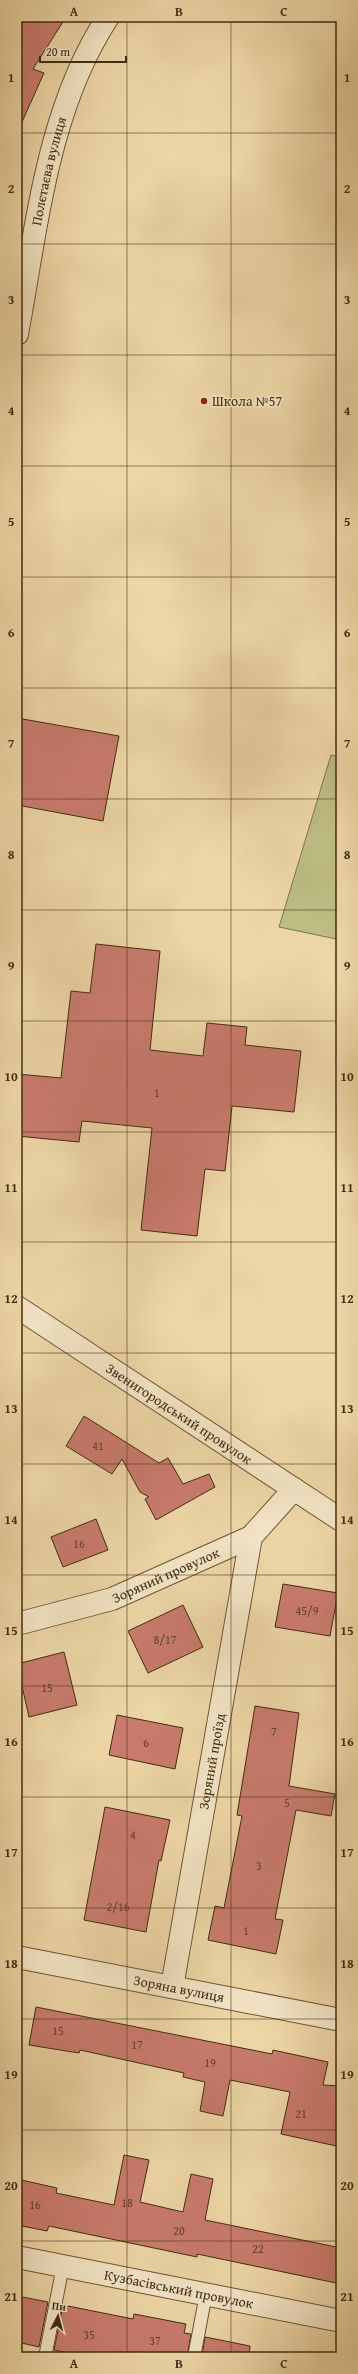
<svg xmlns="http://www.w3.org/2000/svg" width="358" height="2374" viewBox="0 0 358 2374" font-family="'Gentium Book Plus',serif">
<rect width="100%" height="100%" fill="#edd6a6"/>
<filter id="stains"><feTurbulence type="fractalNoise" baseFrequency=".005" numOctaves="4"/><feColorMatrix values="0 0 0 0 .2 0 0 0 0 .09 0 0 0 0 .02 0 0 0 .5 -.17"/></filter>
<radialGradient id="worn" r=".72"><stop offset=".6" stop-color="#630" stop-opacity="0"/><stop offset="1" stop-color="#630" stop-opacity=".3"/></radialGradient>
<!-- green -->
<path fill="#bdbd83" stroke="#7f744b" d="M331,755L341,757V940L279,927Z"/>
<!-- building -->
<path fill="#c97b6e" stroke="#412c13" d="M17,17H66L33,69L44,73L17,133Z
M17,718L119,736L103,821L17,805Z
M96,944L160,951L150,1050L203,1056L207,1023L247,1027L245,1045L301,1051L294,1112L232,1106L225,1171L205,1169L197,1236L141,1230L152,1128L82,1121L79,1142L17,1136V1074L61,1078L71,991L90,993Z
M84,1416L159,1463L168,1458L183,1484L209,1474L215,1487L156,1520L145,1499L149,1497L140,1492L122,1459L112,1474L66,1446Z
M96,1519L108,1550L63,1567L51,1537Z
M283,1584L338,1593L330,1636L275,1627Z
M183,1605L203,1647L148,1673L128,1631Z
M64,1652L77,1705L29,1717L17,1664Z
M255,1706L299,1713L289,1786L335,1794L331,1816L296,1810L275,1919L283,1920L276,1954L208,1940L215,1906L224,1908L242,1816L237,1815Z
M117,1715L183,1728L175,1769L109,1755Z
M105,1807L170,1820L161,1861L159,1860L146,1932L84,1920Z
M36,2007L272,2054L273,2050L328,2062L323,2085L341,2086V2147L281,2134L290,2092L230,2080L223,2116L200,2111L205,2082L183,2077L184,2073L80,2050L79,2053L29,2045Z
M124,2155L149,2160L140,2202L183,2212L191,2174L213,2179L205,2220L341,2248V2284L197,2254V2257L49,2226L47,2231L17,2225V2179L57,2188L56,2193L114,2205Z
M17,2296L48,2302L39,2347L17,2342Z
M63,2305L133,2319L134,2314L186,2324L184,2333L191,2334L187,2357H87L54,2350Z
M205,2337L250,2346L249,2357H202Z"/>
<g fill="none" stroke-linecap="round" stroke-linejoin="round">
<!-- service casing -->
<g stroke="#6c5638" stroke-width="14">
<path id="service" d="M45,2357L63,2266
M194,2357L206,2294"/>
</g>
<!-- minor casing -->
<g stroke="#6c5638" stroke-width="24">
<g id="minor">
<path id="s1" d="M17,334C37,227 47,110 108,17"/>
<path id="s2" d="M17,1307L341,1520"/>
<path id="s3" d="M17,1624L112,1599L251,1537L294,1489"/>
<path id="s4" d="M17,1957L341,2020"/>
<path id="s5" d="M172,1987L251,1537"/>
<path id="s6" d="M17,2257L341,2321"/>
</g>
</g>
<!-- service -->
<use href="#service" stroke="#f3e4c5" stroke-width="12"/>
<!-- minor -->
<use href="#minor" stroke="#f3e4c5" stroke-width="22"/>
</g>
<!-- grid -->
<path fill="none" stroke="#412c13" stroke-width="1" stroke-opacity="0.55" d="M127,17V2357M231,17V2357M17,133H341M17,244H341M17,355H341M17,466H341M17,577H341M17,688H341M17,799H341M17,910H341M17,1021H341M17,1132H341M17,1242H341M17,1353H341M17,1464H341M17,1575H341M17,1686H341M17,1797H341M17,1908H341M17,2019H341M17,2130H341M17,2241H341"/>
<!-- markers -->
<circle fill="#8f2418" stroke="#f3e4c5" stroke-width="1.5" cx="204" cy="401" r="4"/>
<g text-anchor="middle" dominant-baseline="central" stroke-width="3" stroke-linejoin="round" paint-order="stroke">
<!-- number labels -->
<g font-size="12" fill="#63402a">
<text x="157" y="1092">1</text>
<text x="98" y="1445">41</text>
<text x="79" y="1543">16</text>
<text x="307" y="1610">45/9</text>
<text x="165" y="1639">8/17</text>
<text x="47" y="1687">15</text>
<text x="274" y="1731">7</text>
<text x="146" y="1742">6</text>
<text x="287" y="1802">5</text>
<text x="133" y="1834">4</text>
<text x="259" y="1865">3</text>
<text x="118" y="1906">2/16</text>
<text x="246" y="1930">1</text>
<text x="58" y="2030">15</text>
<text x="137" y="2044">17</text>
<text x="210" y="2062">19</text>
<text x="301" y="2113">21</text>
<text x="127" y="2202">18</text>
<text x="35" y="2204">16</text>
<text x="179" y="2230">20</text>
<text x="258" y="2248">22</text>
<text x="89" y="2334">35</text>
<text x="155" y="2340">37</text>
</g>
<!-- street labels -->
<g font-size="14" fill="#412c13" stroke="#f3e4c5">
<text stroke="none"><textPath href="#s1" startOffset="166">Полєтаєва вулиця</textPath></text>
<text stroke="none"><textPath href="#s2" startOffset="194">Звенигородський провулок</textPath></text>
<text stroke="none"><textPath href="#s3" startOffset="157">Зоряний провулок</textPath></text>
<text stroke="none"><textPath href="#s5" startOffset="229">Зоряний проїзд</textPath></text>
<text stroke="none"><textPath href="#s4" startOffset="165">Зоряна вулиця</textPath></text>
<text stroke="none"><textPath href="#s6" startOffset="165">Кузбасівський провулок</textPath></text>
</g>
<!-- poi labels -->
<g font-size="14" fill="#412c13" stroke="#f3e4c5" text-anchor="start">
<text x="212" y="401">Школа №57</text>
</g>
</g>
<!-- margin -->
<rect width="358" height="2374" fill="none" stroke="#edd6a6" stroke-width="44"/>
<!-- north arrow -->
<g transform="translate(58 2316) rotate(6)" stroke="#f3e4c5" stroke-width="3" paint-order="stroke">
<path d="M0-3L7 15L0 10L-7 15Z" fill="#412c13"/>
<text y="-6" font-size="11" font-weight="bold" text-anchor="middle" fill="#412c13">Пн</text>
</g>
<!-- scale -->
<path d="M40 56v6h86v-6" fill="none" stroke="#412c13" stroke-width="2"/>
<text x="46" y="56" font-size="12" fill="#412c13" stroke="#f3e4c5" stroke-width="3" paint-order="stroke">20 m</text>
<rect x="22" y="22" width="314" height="2330" fill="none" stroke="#412c13" stroke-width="1.5"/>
<g font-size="13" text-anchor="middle" font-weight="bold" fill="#412c13">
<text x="74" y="16">A</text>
<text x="179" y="16">B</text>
<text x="284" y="16">C</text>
<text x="11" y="82">1</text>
<text x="347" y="82">1</text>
<text x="11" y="193">2</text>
<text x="347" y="193">2</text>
<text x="11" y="304">3</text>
<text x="347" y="304">3</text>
<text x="11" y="415">4</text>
<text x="347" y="415">4</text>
<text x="11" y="526">5</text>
<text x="347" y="526">5</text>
<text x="11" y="637">6</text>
<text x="347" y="637">6</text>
<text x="11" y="748">7</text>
<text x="347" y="748">7</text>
<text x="11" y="859">8</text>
<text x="347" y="859">8</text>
<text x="11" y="970">9</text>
<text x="347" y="970">9</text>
<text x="11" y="1081">10</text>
<text x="347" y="1081">10</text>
<text x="11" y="1192">11</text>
<text x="347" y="1192">11</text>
<text x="11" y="1303">12</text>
<text x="347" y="1303">12</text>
<text x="11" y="1413">13</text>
<text x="347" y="1413">13</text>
<text x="11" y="1524">14</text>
<text x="347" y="1524">14</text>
<text x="11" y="1635">15</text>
<text x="347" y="1635">15</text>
<text x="11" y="1746">16</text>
<text x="347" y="1746">16</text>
<text x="11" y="1857">17</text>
<text x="347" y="1857">17</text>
<text x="11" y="1968">18</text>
<text x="347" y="1968">18</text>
<text x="11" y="2079">19</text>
<text x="347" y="2079">19</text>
<text x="11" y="2190">20</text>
<text x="347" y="2190">20</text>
<text x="11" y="2301">21</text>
<text x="347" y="2301">21</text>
<text x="74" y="2368">A</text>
<text x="179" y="2368">B</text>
<text x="284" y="2368">C</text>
</g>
<rect width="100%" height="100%" filter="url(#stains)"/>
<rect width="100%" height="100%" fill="url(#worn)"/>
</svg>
